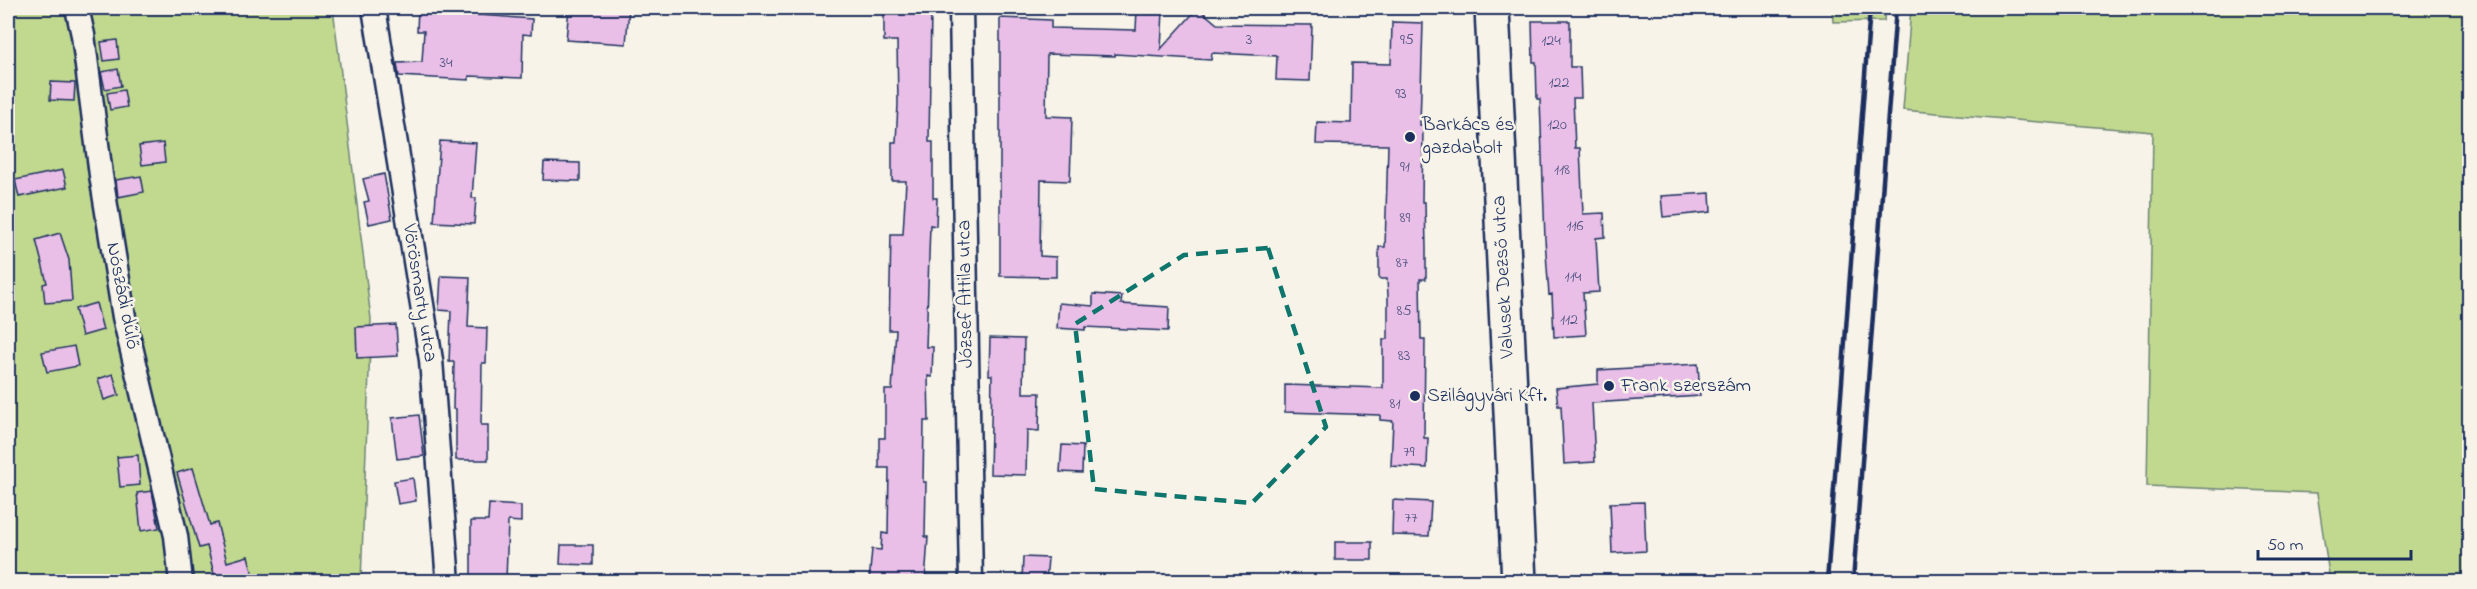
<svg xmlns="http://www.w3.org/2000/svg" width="2477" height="589" viewBox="0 0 2477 589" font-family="'Indie Flower',sans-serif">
<rect width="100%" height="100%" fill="#f7f3e8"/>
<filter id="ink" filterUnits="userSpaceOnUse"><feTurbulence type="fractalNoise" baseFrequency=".0167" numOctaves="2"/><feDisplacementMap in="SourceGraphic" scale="12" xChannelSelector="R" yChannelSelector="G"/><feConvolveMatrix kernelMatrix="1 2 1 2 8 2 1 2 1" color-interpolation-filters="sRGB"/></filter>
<g filter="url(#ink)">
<!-- green -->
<path fill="#c1d98f" stroke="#6e8476" stroke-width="1.5" d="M8,8H333L371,319L361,581H8Z
M1832,8H1885L1884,21L1833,22Z
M1911,8H2469V581H2330L2317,493L2147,486L2153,132L1903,110Z"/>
<!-- building -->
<path fill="#e9bfe7" stroke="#1b2f5e" stroke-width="1.5" d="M418,8H467L466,14L532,19L531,35L523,34L522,78L469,76V80L399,76L397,63L422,62L424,31H417Z
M569,8H629L626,44L566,40Z
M1198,8L1217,24L1312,25L1310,81L1276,80L1277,56L1212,53L1211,60L1115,54V56L1047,54L1046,116L1072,117L1070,181L1041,180L1040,256L1056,257V277L1000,276V18L1051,20V28L1136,30L1137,9L1163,11L1161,49Z
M884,10H931L929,142H933V198H937L936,226L930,225L926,347H933L932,377L928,376L929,421H924L923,482H926L925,537H928L925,582H869L872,549L881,550L882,533L888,534L889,468H879V438H885V390H892L896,330H889L891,234H903L906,181H892V142H896L898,104L897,41H884Z
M1532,21H1570V67H1580L1581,98H1573L1575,148H1580L1583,214L1604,213L1605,237L1596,238L1599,292L1583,293L1586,335L1554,337L1552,294L1549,295L1545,239L1540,99H1537L1536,62H1533Z
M1392,22L1423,23L1420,125H1423L1422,202H1425L1426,248V279H1420L1421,339H1425L1424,438H1428L1427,468L1391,466L1393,421L1380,420V415L1285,412V385L1383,388V339H1388V296L1387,279H1379V247H1385L1388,145L1316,144L1317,122L1351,123L1352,63L1391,64Z
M117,40L119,59L104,61L101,42Z
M118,69L121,86L105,89L101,72Z
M51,82L75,83L74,101L50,100Z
M124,90L127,107L110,110L107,93Z
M440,141L476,143L472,198H476L474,224L434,222Z
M163,143L165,162L142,165L139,146Z
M544,162L580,163V181L543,180Z
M63,170L67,187L19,197L15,180Z
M384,174L392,219L369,224L364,202L369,201L363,179Z
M141,176L144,192L118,197L116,180Z
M1710,193L1711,212L1663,217L1661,196Z
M60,233L69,260L72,301L45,303L43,284L47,283L36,240Z
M441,276L470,277L468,327L487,328L486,363H482L481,425H488V460H456V409H453L454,362H449L451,311L439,310Z
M1093,294L1122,296L1121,304L1169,307L1168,331L1085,327V330L1057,328L1059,303L1093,306Z
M96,303L103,330L82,336L75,309Z
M396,325L398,356L357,358L356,327Z
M990,338L1024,339L1023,393H1040L1039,431L1027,430L1026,475L990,474L992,375H989Z
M74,346L78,366L47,372L42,352Z
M1698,364L1700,396L1592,403L1595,462L1564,464L1561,406H1558L1556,388L1598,384V370Z
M113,374L119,395L104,400L98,379Z
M419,415L424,456L397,459L392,418Z
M1062,445L1083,446L1082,473L1060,472Z
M138,455L140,485L120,487L117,457Z
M193,468L210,525L217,523L227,562L248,556L255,582H216L207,546L199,548L177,473Z
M413,478L416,501L398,504L394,481Z
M152,491L159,528L141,531L137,493Z
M1393,500L1431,502L1429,536L1392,535Z
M1644,502L1646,551L1612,553L1610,503Z
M489,504L521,506V522L508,521L506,582H471V521H488Z
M1335,542H1372V560H1335Z
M561,545H593V565L560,564Z
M1023,557L1048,558L1046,582H1022Z"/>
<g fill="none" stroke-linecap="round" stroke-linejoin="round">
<!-- street casing -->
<g stroke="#1b2f5e" stroke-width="27">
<path id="street" d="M77,8L83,35L101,175L124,317L176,536L181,582
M374,8L431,360L448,582
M961,8L971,582"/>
</g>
<!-- primary casing -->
<g stroke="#1b2f5e" stroke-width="38">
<path id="primary" d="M1492,8L1519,582"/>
</g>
<!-- street -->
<use href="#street" stroke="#f7f3e8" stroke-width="22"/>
<!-- primary -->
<use href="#primary" stroke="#f7f3e8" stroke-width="33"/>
<!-- rail -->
<path stroke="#1b2f5e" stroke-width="4.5" d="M1827,582L1870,8
M1853,582L1896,8"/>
</g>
</g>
<!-- marked area -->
<path fill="none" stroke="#0f766e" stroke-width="4.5" stroke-dasharray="12 8" stroke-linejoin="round" d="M1268,248L1326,427L1252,503L1094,489L1075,324L1184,255Z"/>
<!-- markers -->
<g fill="#1b2f5e" stroke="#f7f3e8" stroke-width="2">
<circle cx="1410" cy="137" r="6"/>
<circle cx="1609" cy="386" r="6"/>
<circle cx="1415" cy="396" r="6"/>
</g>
<g text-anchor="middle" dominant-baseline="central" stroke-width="5" stroke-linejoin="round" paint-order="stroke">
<!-- number labels -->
<g font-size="16" fill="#4e5380">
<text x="1249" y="40">3</text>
<text x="1407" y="40">95</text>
<text x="1551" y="41">124</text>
<text x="446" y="63">34</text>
<text x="1559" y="83">122</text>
<text x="1401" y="94">93</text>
<text x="1557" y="125">120</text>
<text x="1405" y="167">91</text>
<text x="1562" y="170">118</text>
<text x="1405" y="218">89</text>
<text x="1575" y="226">116</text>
<text x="1402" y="263">87</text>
<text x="1573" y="277">114</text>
<text x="1404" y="311">85</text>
<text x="1569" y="320">112</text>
<text x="1404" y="356">83</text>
<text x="1395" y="404">81</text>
<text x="1409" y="452">79</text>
<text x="1411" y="518">77</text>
</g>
<!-- poi labels -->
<g font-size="20" fill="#1b2f5e" stroke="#f7f3e8" text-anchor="start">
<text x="1422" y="125">Barkács és<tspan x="1422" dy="23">gazdabolt</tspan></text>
<text x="1621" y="386">Frank szerszám</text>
<text x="1427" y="396">Szilágyvári Kft.</text>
</g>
<!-- street labels -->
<g font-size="20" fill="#1b2f5e" stroke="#f7f3e8">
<text transform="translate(1504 277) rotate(-93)">Valusek Dezső utca</text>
<text transform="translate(419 293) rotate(81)">Vörösmarty utca</text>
<text transform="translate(966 294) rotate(-91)">József Attila utca</text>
<text transform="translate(122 296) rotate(79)">Nószádi dűlő</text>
</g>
</g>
<!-- margin -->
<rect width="2477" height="589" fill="none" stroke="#f7f3e8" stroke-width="30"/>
<rect x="15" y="15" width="2447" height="559" fill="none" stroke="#1b2f5e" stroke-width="2" filter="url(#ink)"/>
<!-- scale -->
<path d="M2258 550v9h153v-9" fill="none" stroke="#1b2f5e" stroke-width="3"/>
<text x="2267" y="550" font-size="18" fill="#1b2f5e" stroke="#f7f3e8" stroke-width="4.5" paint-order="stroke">50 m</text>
</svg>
